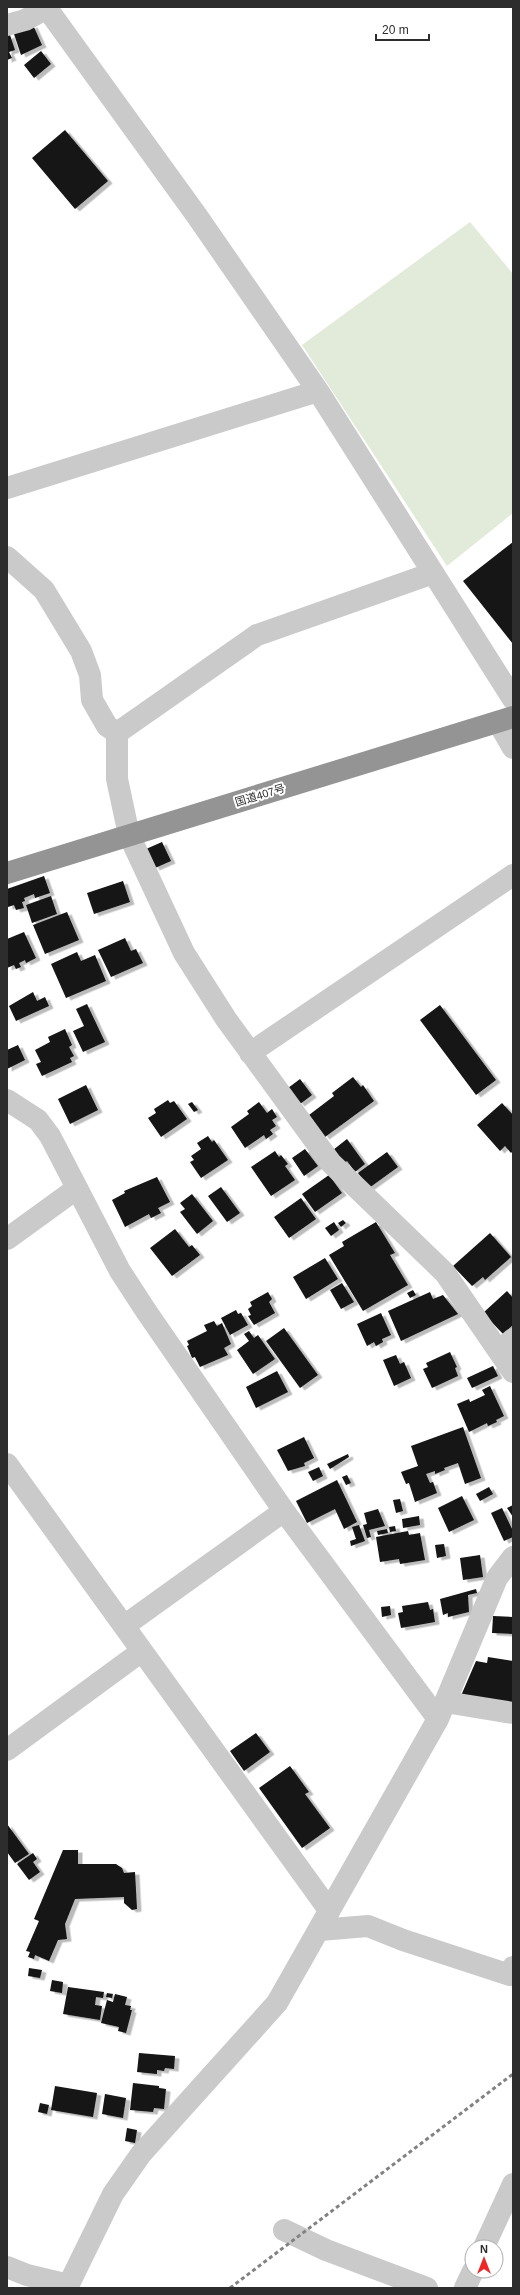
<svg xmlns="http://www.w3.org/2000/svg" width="520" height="2295" viewBox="0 0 520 2295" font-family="Helvetica,'Noto Sans JP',sans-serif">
<defs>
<filter id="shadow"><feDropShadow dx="4.5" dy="2.5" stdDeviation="0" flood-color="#0004"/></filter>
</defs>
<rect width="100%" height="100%" fill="#fff"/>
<!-- green -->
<path fill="#e2ebd9" d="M470,222L513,274V513L447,566L302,345Z"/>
<!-- building -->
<path fill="#141414" filter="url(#shadow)" d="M33,25L42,45L21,55L14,34Z
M10,35L15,50L9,52L12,58L7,60V36Z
M41,51L51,64L34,78L24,65Z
M65,130L108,181L75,209L32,158Z
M513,542V644L463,581Z
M162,842L171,861L155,868L146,849Z
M44,876L50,893L35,898L34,894L24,898L25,901L22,902L24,908L16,910L14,905L8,907L7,889Z
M123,881L130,902L94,914L87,893Z
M51,896L57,914L32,923L26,905Z
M67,912L79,940L45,954L33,925Z
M24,932L36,958L26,963L25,960L19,963L21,967L16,969L14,965L7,968V939Z
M125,938L131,951L136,949L143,963L111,977L98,950Z
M77,952L81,961L95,955L106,981L66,998L51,964Z
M33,992L37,1001L45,997L49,1006L16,1021L9,1006Z
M87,1004L105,1042L83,1052L73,1031L84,1026L76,1009Z
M440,1005L496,1080L476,1095L420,1020Z
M65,1029L72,1045L69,1047L74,1056L70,1058L72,1062L42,1076L36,1064L41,1062L35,1050L50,1042L48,1037Z
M18,1045L25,1060L7,1069V1050Z
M353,1077L361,1087L363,1085L374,1101L325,1137L309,1115L334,1096L332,1093Z
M300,1079L312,1095L300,1104L288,1088Z
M86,1085L98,1110L70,1124L58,1099Z
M168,1100L170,1103L174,1101L187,1119L161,1137L148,1118L156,1113L154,1109Z
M192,1102L198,1110L194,1112L188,1104Z
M259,1102L267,1113L272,1109L277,1117L272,1120L276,1126L270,1130L273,1134L266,1139L264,1135L245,1148L231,1127L249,1114L247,1111Z
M502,1103L513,1115V1151L511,1153L505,1146L500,1151L477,1125Z
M208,1136L212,1142L214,1140L228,1160L201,1178L190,1162L194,1160L191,1156L201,1149L197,1143Z
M347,1139L365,1164L355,1172L347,1161L343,1164L333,1150Z
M305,1149L318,1166L304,1176L292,1158Z
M275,1151L279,1157L281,1155L288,1164L285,1166L295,1180L271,1196L251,1167Z
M387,1152L398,1167L369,1188L358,1173Z
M329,1175L342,1193L315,1212L302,1194Z
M157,1177L170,1202L158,1208L161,1213L151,1218L149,1214L125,1227L112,1200L125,1193L124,1191Z
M221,1187L240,1213L227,1222L208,1196Z
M192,1194L213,1221L197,1234L180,1212L185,1209L180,1203Z
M301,1198L316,1219L289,1238L274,1217Z
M343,1220L346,1223L341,1227L338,1223Z
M334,1222L339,1230L331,1236L325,1228Z
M376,1222L395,1253L390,1255L408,1285L363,1311L329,1255L344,1246L342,1242Z
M175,1229L189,1247L192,1245L200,1255L172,1276L150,1248Z
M490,1233L511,1257L485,1280L483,1277L472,1286L453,1266Z
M325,1258L338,1279L306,1299L293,1277Z
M342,1283L354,1302L341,1309L330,1290Z
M413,1290L416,1295L410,1298L407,1293Z
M507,1291L513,1298V1325L503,1334L483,1313Z
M268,1292L272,1299L269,1302L275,1313L254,1325L248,1316L251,1315L248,1309L252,1306L250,1302Z
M430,1292L433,1299L443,1295L458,1314L401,1341L388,1311Z
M236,1310L238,1314L241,1313L248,1325L230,1335L221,1318Z
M381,1313L391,1335L382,1339L383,1342L376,1346L374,1342L367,1346L357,1324Z
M214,1321L217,1326L222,1323L231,1344L224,1348L228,1355L200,1367L195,1357L192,1358L187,1346L189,1345L187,1341L207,1331L204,1325Z
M284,1328L318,1375L300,1388L266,1341Z
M249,1331L254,1338L258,1335L275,1359L253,1374L237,1350L249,1341L244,1334Z
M450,1352L457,1367L455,1368L458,1376L432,1388L423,1369L428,1367L426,1363Z
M396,1355L400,1364L404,1362L411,1378L394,1386L383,1360Z
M493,1366L498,1376L472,1388L467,1378Z
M277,1371L288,1392L256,1408L246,1387Z
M490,1386L504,1416L496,1420L497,1422L488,1426L487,1423L469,1432L457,1404L469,1399L470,1402L485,1395L482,1390Z
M463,1427L481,1478L465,1484L458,1463L444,1468L445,1470L435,1474V1471L426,1474L430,1483L433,1482L437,1493L415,1502L409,1483L406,1484L401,1472L418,1466L411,1446Z
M304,1437L314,1458L304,1463L305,1466L288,1471L277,1450Z
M348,1454L349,1457L330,1469L327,1464Z
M319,1467L323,1476L313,1481L308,1472Z
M347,1475L351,1483L346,1485L342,1477Z
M337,1480L357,1522L344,1529L335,1509L307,1523L296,1501Z
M489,1487L493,1494L480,1501L476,1494Z
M462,1496L474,1520L449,1532L438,1508Z
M400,1499L403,1511L396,1513L393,1500Z
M513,1505V1517L507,1508Z
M502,1508L513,1531V1537L504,1541L491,1513Z
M378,1509L385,1526L369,1530L371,1537L367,1538L363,1525L367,1524L364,1513Z
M419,1516L420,1525L403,1528L402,1519Z
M359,1525L365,1541L351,1546L350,1541L356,1539L352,1527Z
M395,1526L396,1531L390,1532L389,1527Z
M387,1529L388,1533L378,1535L377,1531Z
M408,1531L409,1535L420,1533L425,1560L400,1564L399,1559L380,1562L376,1537Z
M444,1544L446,1556L437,1558L435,1545Z
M480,1555L483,1577L463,1580L460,1558Z
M476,1589L477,1593L468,1595L469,1612L448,1617V1613L443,1615L440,1599Z
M428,1602L430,1610L433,1609L435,1622L401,1628L398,1613L403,1612L402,1606Z
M390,1606L391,1615L382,1617L381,1607Z
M493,1616L513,1617V1634L492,1633Z
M488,1657L513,1661V1707L460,1698L476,1661L487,1663Z
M256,1733L270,1752L244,1771L230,1751Z
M290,1766L309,1792L305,1794L330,1828L302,1848L259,1788Z
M7,1824L29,1854L15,1863L7,1852Z
M63,1850H78V1864H116L122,1868L124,1873L135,1872L137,1909L132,1910L124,1903V1897L75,1899L65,1924L67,1939L58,1940L49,1961L35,1955L34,1959L28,1957L30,1952L26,1951L39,1921L34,1919Z
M33,1853L37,1859L33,1862L40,1872L29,1880L17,1864Z
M29,1968L42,1970L40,1978L28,1976Z
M52,1980L63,1982L62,1993L50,1991Z
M68,1987L104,1992L103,1998L96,1997L95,2005L102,2006L100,2020L63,2014Z
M107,1993L113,1994L112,1998L106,1997Z
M115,1994L127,1997L125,2005L131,2006L130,2010H132L126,2033L118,2031L119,2027L101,2023L107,2000L113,2002Z
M139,2053L175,2056L174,2069L165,2068L164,2071L157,2070V2074L137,2072Z
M133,2083L159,2086V2088L166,2089L164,2109L154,2108L153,2112L130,2110Z
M55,2086L97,2093L93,2117L51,2110Z
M105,2094L126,2098L123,2118L102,2114Z
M40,2103L49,2105L47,2114L38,2112Z
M127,2128L137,2130L135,2143L125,2141Z"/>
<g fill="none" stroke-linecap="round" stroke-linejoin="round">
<!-- minor -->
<path stroke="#cacaca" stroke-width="22" d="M46,7L197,216L318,391L513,699
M7,25L25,20L47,8
M7,488L318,391
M7,557L44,590L81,651L90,675L92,700L107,726L117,733V779L129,835L184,953L226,1019L331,1163L445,1273L513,1372
M498,722L513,748
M117,733L257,635L433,573
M250,1053L513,875
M7,1100L38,1120L50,1136L120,1271L146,1311L284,1511L438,1719
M7,1239L76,1189
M499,1351L513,1339
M7,1464L329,1910
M124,1626L284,1511
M445,1702L513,1713
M7,1750L142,1651
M320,1930L368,1926L403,1940L510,1975L513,1967
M284,2230L326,2250L427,2288
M484,2247L513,2184
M7,2267L27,2275L69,2285
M67,2288L113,2194L141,2154L277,2003L438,1719L497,1578L513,1557
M465,2288L473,2271"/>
<!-- highway -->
<path stroke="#949494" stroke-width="22" d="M7,873L513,717"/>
<!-- rail -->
<path stroke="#828282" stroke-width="3" stroke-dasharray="4 3" stroke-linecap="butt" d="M230,2288L513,2074"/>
</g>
<g text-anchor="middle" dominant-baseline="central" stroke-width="4" stroke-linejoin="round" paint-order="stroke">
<!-- street labels -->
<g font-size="11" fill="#2d2d2d" stroke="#fff">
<text transform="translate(260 795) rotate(-17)">国道407号</text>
</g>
</g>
<!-- border -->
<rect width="520" height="2295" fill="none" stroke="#2d2d2d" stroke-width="16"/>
<!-- north arrow -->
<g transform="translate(484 2259)"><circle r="19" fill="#ffffff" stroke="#ababab"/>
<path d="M0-3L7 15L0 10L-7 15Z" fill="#ed2726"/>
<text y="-6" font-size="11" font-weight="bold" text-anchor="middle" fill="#2d2d2d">N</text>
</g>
<!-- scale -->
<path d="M376 34v6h53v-6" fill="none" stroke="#2d2d2d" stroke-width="2"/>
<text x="382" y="34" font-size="12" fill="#2d2d2d" stroke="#ffffff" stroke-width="3" paint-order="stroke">20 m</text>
</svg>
